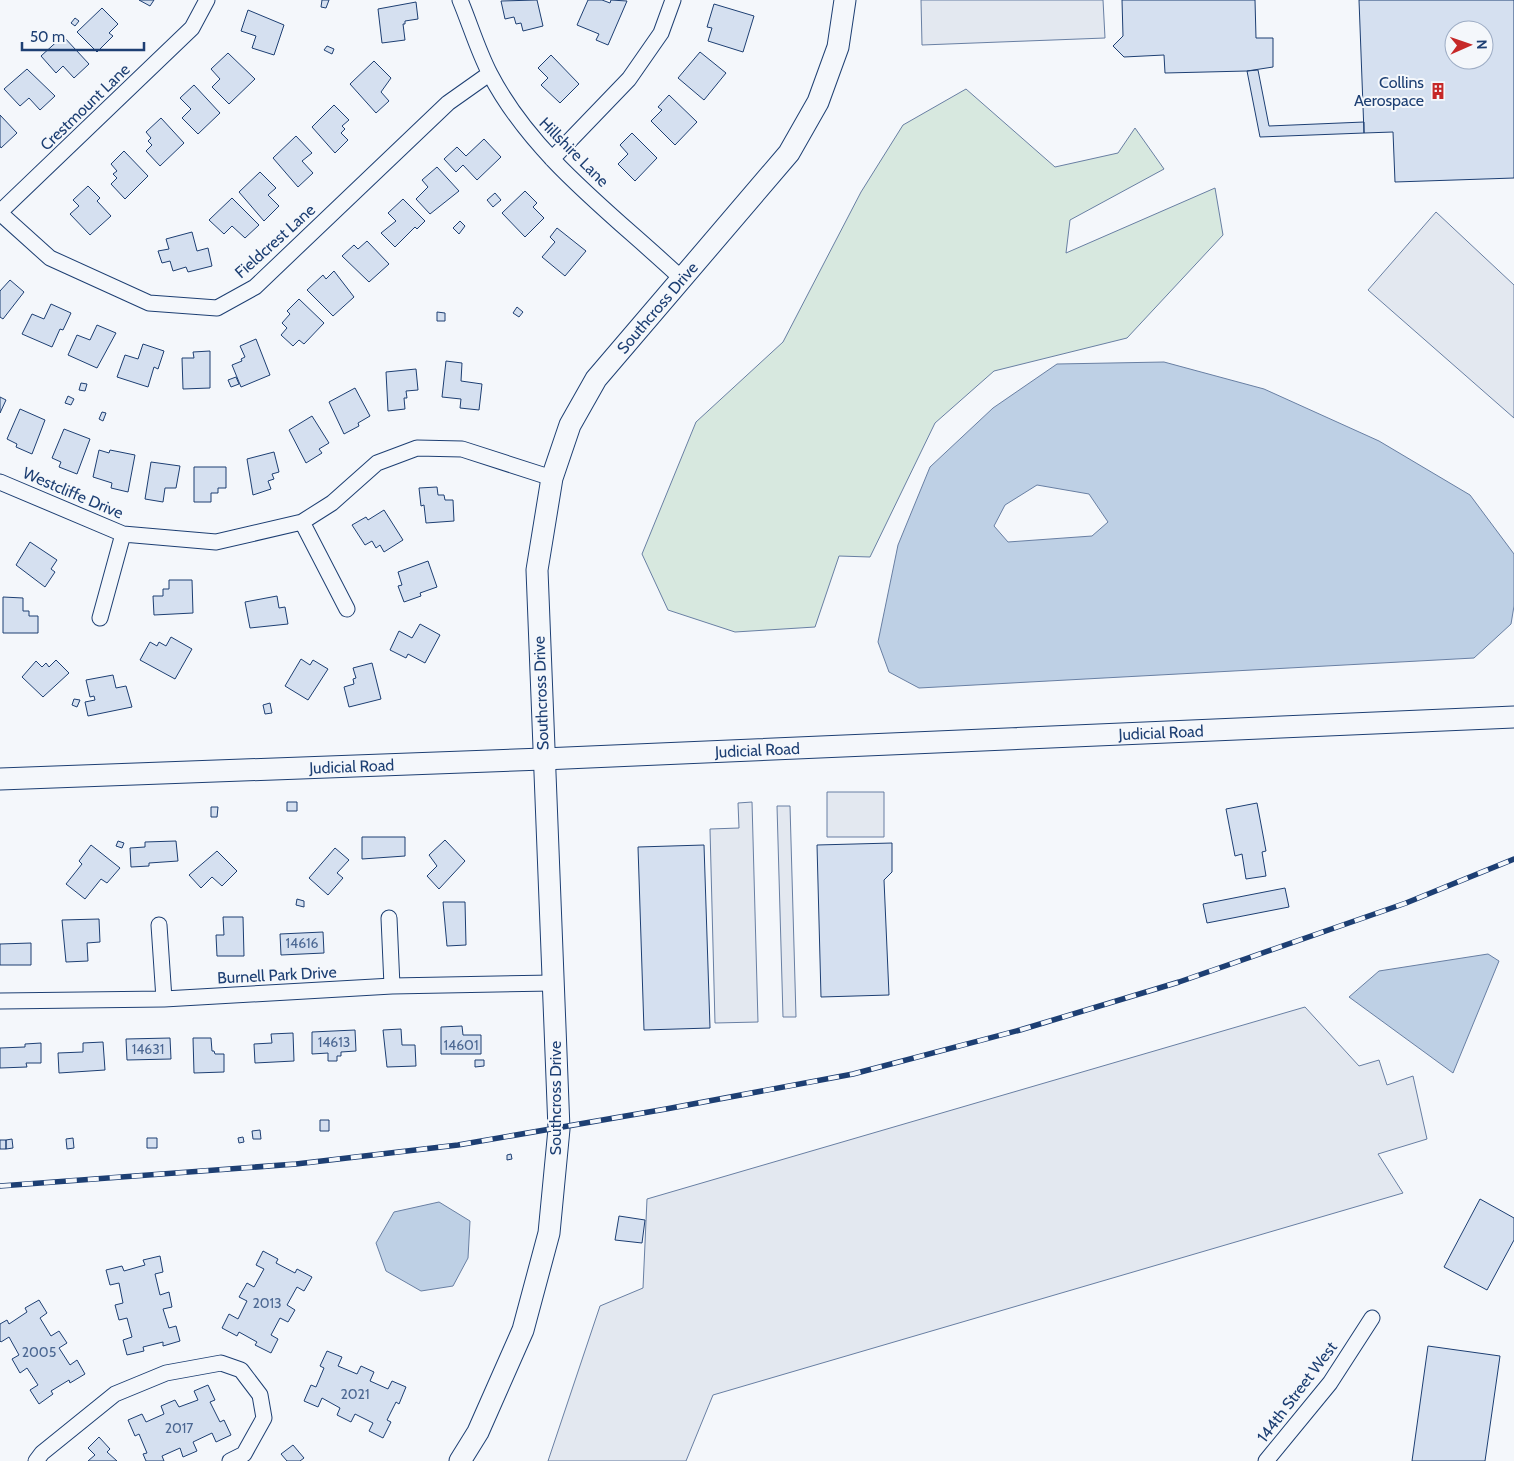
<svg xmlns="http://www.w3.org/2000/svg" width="1514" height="1461" viewBox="0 0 1514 1461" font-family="Cabin,sans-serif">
<rect width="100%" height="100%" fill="#f4f7fb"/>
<!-- green -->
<path fill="#d7e8df" stroke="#687fa3" d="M966,89L1055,167L1118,153L1135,128L1164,169L1070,220L1066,253L1215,188L1223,235L1127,338L994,371L935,423L870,557L839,556L815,627L735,632L668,610L642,554L696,422L783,342L861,192L903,125Z"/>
<!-- parking -->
<path fill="#e3e8f0" stroke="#687fa3" d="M921,0H1103L1105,38L922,45Z
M1436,212L1514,285V418L1368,290Z
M827,792H884V837H827Z
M752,802L758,1022L715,1023L710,829L739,828L738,803Z
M777,806H790L796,1017H783Z
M1305,1007L1359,1066L1379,1060L1387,1085L1413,1076L1427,1139L1378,1154L1403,1193L713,1395L686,1461H548L600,1306L643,1288L647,1199Z"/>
<!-- water -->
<path fill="#bed0e5" stroke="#687fa3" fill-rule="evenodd" d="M1164,362L1264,389L1379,441L1470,495L1514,554V606L1511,624L1474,658L919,688L889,672L878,642L898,545L930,467L993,408L1057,364ZM1037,485L1089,494L1108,522L1092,536L1008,542L994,526L1005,505Z
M1488,954L1499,961L1453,1073L1349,997L1379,971Z
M439,1202L470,1221L468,1258L453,1286L421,1291L386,1271L376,1243L394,1212Z"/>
<!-- building -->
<path fill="#d5e0f0" stroke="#1d3f73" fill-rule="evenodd" d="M139,0H154L150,6Z
M322,0H329L326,8L321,7Z
M537,0L543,26L523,31L521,23L516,24L514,17L505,19L501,1Z
M588,0H602L610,3L611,0L627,1L608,45L596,40L599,34L577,25Z
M1122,0H1255L1256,38H1273V67L1247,71L1165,73L1164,55L1124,57L1113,46L1123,36Z
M1359,0H1514V178L1395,182L1393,132L1364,133ZM1454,30H1484V60H1454Z
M416,2L418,19L405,21V24H403L405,40L382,43L378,9Z
M714,4L754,16L743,52L708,41L712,28L707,27Z
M102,8L118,24L109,33L113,36L97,52L77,32Z
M248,10L284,25L274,55L252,48L256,36L241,31Z
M75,18L79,21L75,26L71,23Z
M63,36L89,64L74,78L63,66L56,73L41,56Z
M327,46L334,49L332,54L324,50Z
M700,52L726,73L704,100L678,78Z
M228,53L255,79L229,104L212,87L220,79L211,69Z
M551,55L579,84L560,103L541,85L548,78L538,68Z
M374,61L391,78L381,92L389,101L376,113L350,84Z
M27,69L55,96L40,110L29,98L20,106L4,89Z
M1258,70L1269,126L1364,122V133L1260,137L1247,71Z
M194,85L220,113L198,134L182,118L191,109L180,98Z
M669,95L697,122L675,145L651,121L662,110L658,107Z
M334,105L349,120L342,126L345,129L341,133L348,140L335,153L312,127Z
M0,115L17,133L1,148L0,146Z
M161,118L184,143L160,166L146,151L152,145L148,141L151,138L146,132Z
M632,133L657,158L635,181L618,164L628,154L620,145Z
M296,136L312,153L302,161L313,173L298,187L273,158Z
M484,139L501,157L477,180L463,165L456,172L444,159L457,147L466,156Z
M124,151L148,176L125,199L111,184L117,178L113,174L117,171L111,164Z
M437,167L459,191L430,214L416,199L428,187L422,180Z
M260,172L276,188L268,195L279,206L264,221L239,192Z
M88,186L100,198L97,201L111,216L90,235L70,214L79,206L73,200Z
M525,191L537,203L533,207L544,218L525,237L502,213Z
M495,193L501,200L493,207L487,200Z
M232,198L259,225L245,238L232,226L224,234L209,220Z
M403,199L425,221L417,229L415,227L395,247L381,233L396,221L388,213Z
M460,221L465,226L459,234L453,228Z
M557,228L586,251L565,276L542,257L555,242L550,237Z
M192,232L197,251L208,248L212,266L188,272L186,267L173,271L170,261L162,263L158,251L169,249L166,239Z
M367,241L389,264L369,282L342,256L354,245L358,249Z
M334,271L354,297L333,316L307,290L323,275L326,279Z
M10,280L24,292L3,319L0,317V291Z
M299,299L324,323L304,344L299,340L293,346L281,335L287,328L282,323L290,314L287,311Z
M51,304L71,313L63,330L60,329L52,347L22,334L32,314L44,319Z
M517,307L523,312L519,317L513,313Z
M437,312L445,313V321H437Z
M97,325L116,333L97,368L68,355L77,335L90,340Z
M256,339L270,375L241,387L232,365L242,361L241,359L245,357L240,346Z
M143,344L164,351L158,369L154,367L148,387L117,377L125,355L138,359Z
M210,351V388L183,389L182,358H194L193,352Z
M446,361L462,363L461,381L482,384L479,410L460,408L461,399L442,397Z
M416,369L418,390L406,391L407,398H404L405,409L388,411L386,372Z
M236,377L239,384L231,387L228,380Z
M81,383L87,384L85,391L79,390Z
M355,388L370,416L358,423L359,426L344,434L329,402Z
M68,396L74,399L71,405L65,403Z
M0,397L6,400L0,413Z
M20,409L45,420L32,454L16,447L17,444L7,439Z
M102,412L106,413L103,421L99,419Z
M312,416L329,443L319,449L322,453L306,463L289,430Z
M64,429L90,439L77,474L59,467L61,462L52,458Z
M99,450L109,453L110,450L135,455L128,492L111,488L112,483L93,477Z
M274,452L279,472L272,474L274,479L268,481L271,489L253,495L247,459Z
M151,462L180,466L176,488H165L163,502L145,499Z
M194,467H226V488H218V493H211V502H194Z
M437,487L438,495H444L445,500H453L454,521L426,523L424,505L421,506L419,488Z
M384,510L403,540L384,552L380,545L376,548L372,541L365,545L352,525L366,517L368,520Z
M30,542L57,560L51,569L55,572L45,587L16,565Z
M428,561L437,587L420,593L421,596L404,602L398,586L402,585L398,572Z
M169,580H192L193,613L154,615L153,596H163V589H169Z
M277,596L279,608L285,607L288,624L250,628L245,602Z
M3,597L23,598V611H29V616H38V633H3Z
M420,624L440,635L425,663L408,654L406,658L390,650L399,631L412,638Z
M171,637L192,649L175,679L140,660L150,642L157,646L159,642L166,646Z
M301,659L310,665L313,660L328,669L308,700L285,686Z
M56,660L69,673L43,697L22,677L36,661L42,667L46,663L49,667Z
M372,663L381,699L349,707L344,687L354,684L353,679L356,678L353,668Z
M113,675L116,688L126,686L132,707L88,716L85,702L95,700L94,696L90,697L86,680Z
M74,699L80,700L77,707L72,705Z
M270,703L272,713L265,714L263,705Z
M287,802H297V811H287Z
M1257,803L1266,851L1262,852L1266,876L1246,879L1242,854L1235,856L1226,809Z
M211,807H218L217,817H211Z
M362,837H405V856L362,859Z
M445,840L465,861L439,889L427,876L437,866L429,855Z
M118,841L124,843L122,848L116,846Z
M176,841L178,861L149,863V866L131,867L130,848L145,847V842Z
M892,843V872L884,880L889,995L821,997L817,845Z
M91,845L120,868L107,883L101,879L85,899L66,884L82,864L79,861Z
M704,845L710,1028L644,1030L638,847Z
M335,848L349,860L337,873L343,878L328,895L309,878Z
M217,851L237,871L222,886L212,877L201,888L189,875Z
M1285,888L1289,907L1207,923L1203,904Z
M297,899L304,901V907L296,905Z
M443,902H465L466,945L447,946Z
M223,917H243L244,956H217L216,935H224Z
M99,919L100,942L87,943L88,961L66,962L62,920Z
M323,932L324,953L281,955L280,934Z
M31,943V965H0V944Z
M462,1026L463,1035H481V1054H441V1027Z
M401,1029L402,1045H415L416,1066L387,1067L383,1030Z
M355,1030L356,1051L341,1052V1056H337V1061H328V1053L312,1054V1032Z
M293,1033L294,1061L255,1063L254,1044L272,1043L271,1034Z
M170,1038L171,1059L127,1060L126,1039Z
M193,1038H211L212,1051H214L215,1054H224V1072L194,1073Z
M103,1042L105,1070L59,1073L58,1053L83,1052V1043Z
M41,1043V1063H26L27,1067L0,1068V1048L25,1047V1044Z
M475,1060H484V1066L475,1067Z
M320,1120H329V1131H320Z
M260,1130L261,1139H253L252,1131Z
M243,1137L244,1142L239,1143L238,1138Z
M73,1138L74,1148L67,1149L66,1139Z
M147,1138H157V1148H147Z
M12,1139L13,1148L6,1149V1140Z
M0,1140H6V1149H0Z
M511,1154L512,1159L507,1160V1155Z
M1480,1199L1514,1218V1240L1487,1290L1444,1267Z
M619,1216L645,1220L642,1243L615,1240Z
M263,1251L278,1259L276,1263L295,1273L297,1269L312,1277L304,1291L297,1287L287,1305L295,1310L288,1322L280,1318L271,1335L278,1339L271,1353L255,1345L257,1342L239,1332L237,1336L222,1328L229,1314L238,1319L247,1301L239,1297L247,1283L254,1287L264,1269L256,1265Z
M160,1256L163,1272L155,1274L160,1295L169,1292L172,1307L163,1309L169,1328L176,1326L180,1341L163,1346V1342L143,1347L144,1351L127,1355L123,1340L132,1337L127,1318L119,1320L115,1305L123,1303L119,1283L110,1285L106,1270L122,1266L124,1271L145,1265L143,1260Z
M39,1300L47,1313L40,1318L51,1336L59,1331L67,1343L59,1348L70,1365L77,1360L85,1374L70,1383L69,1380L51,1391L53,1394L39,1404L30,1390L38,1385L27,1368L20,1373L12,1359L19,1355L9,1337L1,1342L0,1341V1324L7,1320L9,1324L27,1312L25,1308Z
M1428,1346L1500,1356L1485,1461H1412Z
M327,1351L342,1357L338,1366L357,1374L361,1366L374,1372L370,1381L388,1389L392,1381L406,1387L399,1404L396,1402L387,1420L391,1422L383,1438L369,1431L373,1423L355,1414L351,1422L337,1415L340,1408L322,1398L318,1407L304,1401L311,1385L316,1387L324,1368L320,1366Z
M208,1385L215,1400L210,1402L220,1422L224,1420L231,1435L216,1442L212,1433L193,1442L197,1451L183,1457L180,1448L162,1456L164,1461H146L143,1454L147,1453L139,1434L135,1436L128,1420L142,1414L146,1422L164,1414L161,1406L175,1400L179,1407L198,1400L194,1391Z
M99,1437L110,1449L107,1452L117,1461H88L95,1455L88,1448Z
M293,1445L304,1458L300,1461H287L281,1454Z"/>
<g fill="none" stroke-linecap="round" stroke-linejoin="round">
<!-- street casing -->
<g stroke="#1d3f73" stroke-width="17">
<path id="street" d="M460,0C470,24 478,51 490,74C533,157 614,215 681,278
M552,159L629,79L661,33L673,0
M0,212L192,28L207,0
M0,213L50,258L149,303L217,308L255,287L448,103L489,74
M0,482L123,534L216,542L302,522L332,503L377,463L417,448L462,449L552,478
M302,522L347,609
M100,618L123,534
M389,918L392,986
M159,925L164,999
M0,1001L164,999L392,986L553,983
M36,1461L42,1453L115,1394L166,1373L221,1363L241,1370L260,1395L264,1418L244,1454L230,1461
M1266,1461L1330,1383L1372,1318"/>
</g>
<!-- secondary casing -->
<g stroke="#1d3f73" stroke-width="23">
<g id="secondary">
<path id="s1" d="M0,779L543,759L1514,717"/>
<path id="s2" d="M460,1461L478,1432L523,1330L549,1233L559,1129L537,570L552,478L570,425L596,379L789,153L818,102L838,47L845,0"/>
</g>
</g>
<!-- street -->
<use href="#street" stroke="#f4f7fb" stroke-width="15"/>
<!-- secondary -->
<use href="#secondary" stroke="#f4f7fb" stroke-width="21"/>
<!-- rail casing -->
<g stroke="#1d3f73" stroke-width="5.5">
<path id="rail" d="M0,1186L296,1164L458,1145L666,1109L853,1074L1020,1030L1179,982L1406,903L1514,859"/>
</g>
<!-- rail -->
<use href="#rail" stroke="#f4f7fb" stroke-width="4" stroke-dasharray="11" stroke-linecap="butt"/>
</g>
<!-- icons -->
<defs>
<g id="building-bare" transform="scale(1.35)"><path d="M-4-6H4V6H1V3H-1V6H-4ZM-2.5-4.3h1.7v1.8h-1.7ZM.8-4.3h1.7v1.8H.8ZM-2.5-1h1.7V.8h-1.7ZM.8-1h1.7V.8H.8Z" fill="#c62828" stroke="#f4f7fb" stroke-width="2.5" paint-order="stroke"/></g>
</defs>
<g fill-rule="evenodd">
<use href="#building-bare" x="1438" y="91"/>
</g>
<g text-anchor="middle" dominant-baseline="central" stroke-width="4" stroke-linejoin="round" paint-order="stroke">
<!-- number labels -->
<g font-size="14" fill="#4b6792">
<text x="302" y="943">14616</text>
<text x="334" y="1042">14613</text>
<text x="461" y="1045">14601</text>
<text x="148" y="1049">14631</text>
<text x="267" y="1303">2013</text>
<text x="39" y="1352">2005</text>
<text x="355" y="1394">2021</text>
<text x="179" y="1428">2017</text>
</g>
<!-- poi labels -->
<g font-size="16" fill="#1d3f73" stroke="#f4f7fb" text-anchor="end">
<text x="1424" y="82">Collins<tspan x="1424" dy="18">Aerospace</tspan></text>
</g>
<!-- street labels -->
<g font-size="16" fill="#1d3f73" stroke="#f4f7fb">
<text transform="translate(85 107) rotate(-44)">Crestmount Lane</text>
<text transform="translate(574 152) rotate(45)">Hillshire Lane</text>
<text transform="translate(275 241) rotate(-42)">Fieldcrest Lane</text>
<text stroke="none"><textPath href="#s2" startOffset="1206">Southcross Drive</textPath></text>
<text transform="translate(73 493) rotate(23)">Westcliffe Drive</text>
<text transform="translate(541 693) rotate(-92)">Southcross Drive</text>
<text stroke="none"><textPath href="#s1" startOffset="1162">Judicial Road</textPath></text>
<text stroke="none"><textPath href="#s1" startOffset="758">Judicial Road</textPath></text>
<text stroke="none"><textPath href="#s1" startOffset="352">Judicial Road</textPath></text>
<text transform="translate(277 975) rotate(-3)">Burnell Park Drive</text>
<text transform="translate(555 1098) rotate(-90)">Southcross Drive</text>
<text transform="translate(1297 1392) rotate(-53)">144th Street West</text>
</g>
</g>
<!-- north arrow -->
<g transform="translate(1469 45) rotate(88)"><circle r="24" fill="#f4f7fb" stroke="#9eadc5"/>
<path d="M0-4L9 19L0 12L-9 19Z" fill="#c62828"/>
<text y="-8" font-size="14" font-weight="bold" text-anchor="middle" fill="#1d3f73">N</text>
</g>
<!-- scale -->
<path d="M22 42v8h122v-8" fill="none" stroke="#1d3f73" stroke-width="2.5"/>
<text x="30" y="42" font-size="15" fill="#1d3f73" stroke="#f4f7fb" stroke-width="4" paint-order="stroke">50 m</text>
</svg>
